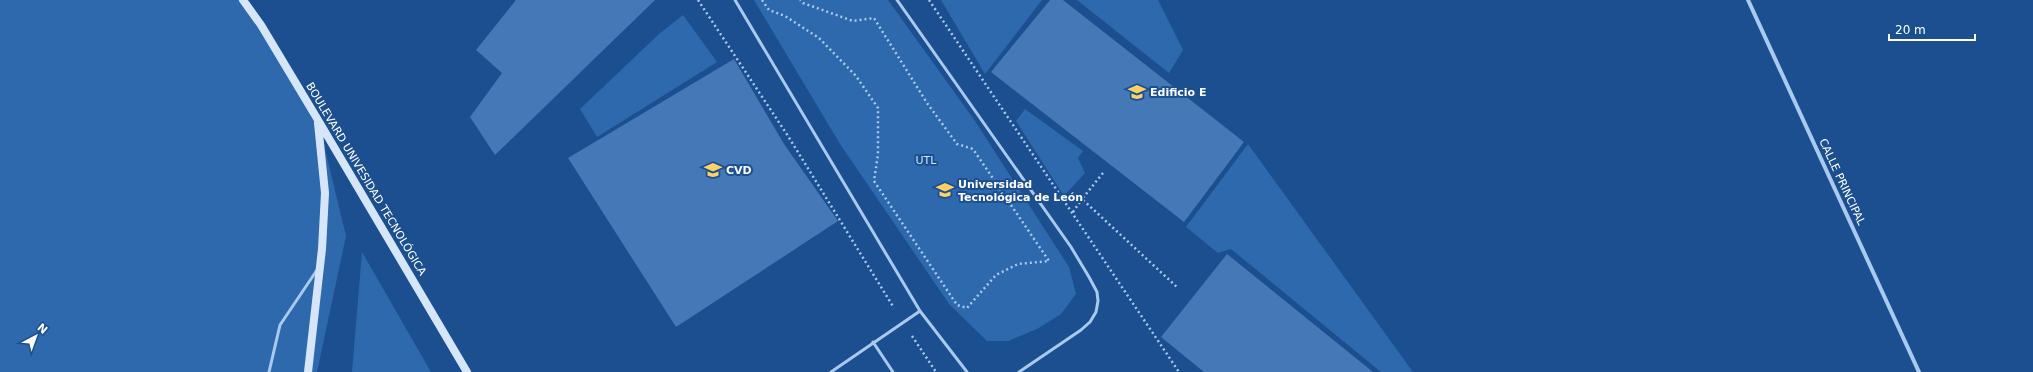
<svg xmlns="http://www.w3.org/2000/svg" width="2033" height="372" viewBox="0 0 2033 372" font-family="'DejaVu Sans',sans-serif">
<rect width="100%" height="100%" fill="#1b4f8f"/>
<!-- green -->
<path fill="#2e69ad" d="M0,0H241L318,120L346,236L317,372H0Z
M754,0H888L975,121L1069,267L1076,294L1061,314L1037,329L1008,341H987L949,304L885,210L840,144Z
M941,0H1042L985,74Z
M1077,0H1158L1183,50L1169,73Z
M683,15L717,62L597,137L580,109L659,34Z
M1025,109L1083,151L1078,158L1085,173L1064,196L1016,121Z
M1248,144L1413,372H1381L1231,249L1218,253L1186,227Z
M362,252L431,372H352Z"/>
<!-- building -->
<path fill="#4478b7" d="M516,0H655L495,155L470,117L502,73L476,50Z
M1050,0H1063L1244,142L1184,222L991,72Z
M734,59L784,144L838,221L676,327L568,158Z
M1227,254L1373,372H1204L1161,337Z"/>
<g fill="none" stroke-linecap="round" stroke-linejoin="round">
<!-- path -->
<path stroke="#a9c9ee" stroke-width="2.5" stroke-dasharray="2 3" stroke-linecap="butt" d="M698,0L788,136L894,308
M762,0L769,10L785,16L819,38L856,76L878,108V154L874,181L957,305L967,308L996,275L1018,264L1049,261L973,149L957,144L927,103L874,18L853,21L803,3L800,0
M929,0L1179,372
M1103,173L1082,199L1178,288
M1073,212L1082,199
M912,336L936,372"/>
<!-- lane -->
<path stroke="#a9c9ee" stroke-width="3" d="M735,0L920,311L967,372
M897,0L1071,247L1089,277L1097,292L1098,301L1096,312L1090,322L1081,330L1019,372
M873,342L893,372
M269,372L280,325L317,270
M831,372L920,311"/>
<!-- street -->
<path stroke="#a9c9ee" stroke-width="4" d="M1748,0L1919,372"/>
<!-- secondary -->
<path stroke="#d6e6fa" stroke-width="8" d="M243,0L261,25L318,120L467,372
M308,372L322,249L325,193L318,123"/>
</g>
<!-- icons -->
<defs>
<g id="school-bare" transform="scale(1.38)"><path d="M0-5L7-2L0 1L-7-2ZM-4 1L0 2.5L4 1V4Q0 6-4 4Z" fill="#ffd166" stroke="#1b4f8f" stroke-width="2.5" paint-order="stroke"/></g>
<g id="university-bare" transform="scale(1.38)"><path d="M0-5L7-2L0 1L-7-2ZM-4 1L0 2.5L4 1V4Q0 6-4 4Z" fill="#ffd166" stroke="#1b4f8f" stroke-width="2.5" paint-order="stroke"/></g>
</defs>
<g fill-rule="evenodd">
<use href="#school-bare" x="1137" y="92"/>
<use href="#school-bare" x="713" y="170"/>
<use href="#university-bare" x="945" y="190"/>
</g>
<g text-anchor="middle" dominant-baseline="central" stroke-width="4" stroke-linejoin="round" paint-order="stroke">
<!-- poi labels -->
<g font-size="11" font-weight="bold" fill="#fff" stroke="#1b4f8f" text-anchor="start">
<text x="1150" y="92">Edificio E</text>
<text x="726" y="170">CVD</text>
<text x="958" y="184">Universidad<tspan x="958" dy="13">Tecnológica de León</tspan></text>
</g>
<!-- park labels -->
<g font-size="11" fill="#cfe3fa" stroke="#1b4f8f">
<text x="926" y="160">UTL</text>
</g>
<!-- street labels -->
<g font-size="11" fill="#fff" stroke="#1b4f8f">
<text transform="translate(366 179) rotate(59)">BOULEVARD UNIVESIDAD TECNOLÓGICA</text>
<text transform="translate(1842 182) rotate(65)">CALLE PRINCIPAL</text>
</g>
</g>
<!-- north arrow -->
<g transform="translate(36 336) rotate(41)" stroke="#1b4f8f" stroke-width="3" paint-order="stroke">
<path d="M0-3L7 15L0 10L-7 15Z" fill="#ffffff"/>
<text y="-6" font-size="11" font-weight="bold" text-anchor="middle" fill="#ffffff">N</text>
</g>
<!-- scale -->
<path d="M1889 34v6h86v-6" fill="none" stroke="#ffffff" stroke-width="2"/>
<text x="1895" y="34" font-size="12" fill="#ffffff" stroke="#1b4f8f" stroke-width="3" paint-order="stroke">20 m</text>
</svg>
